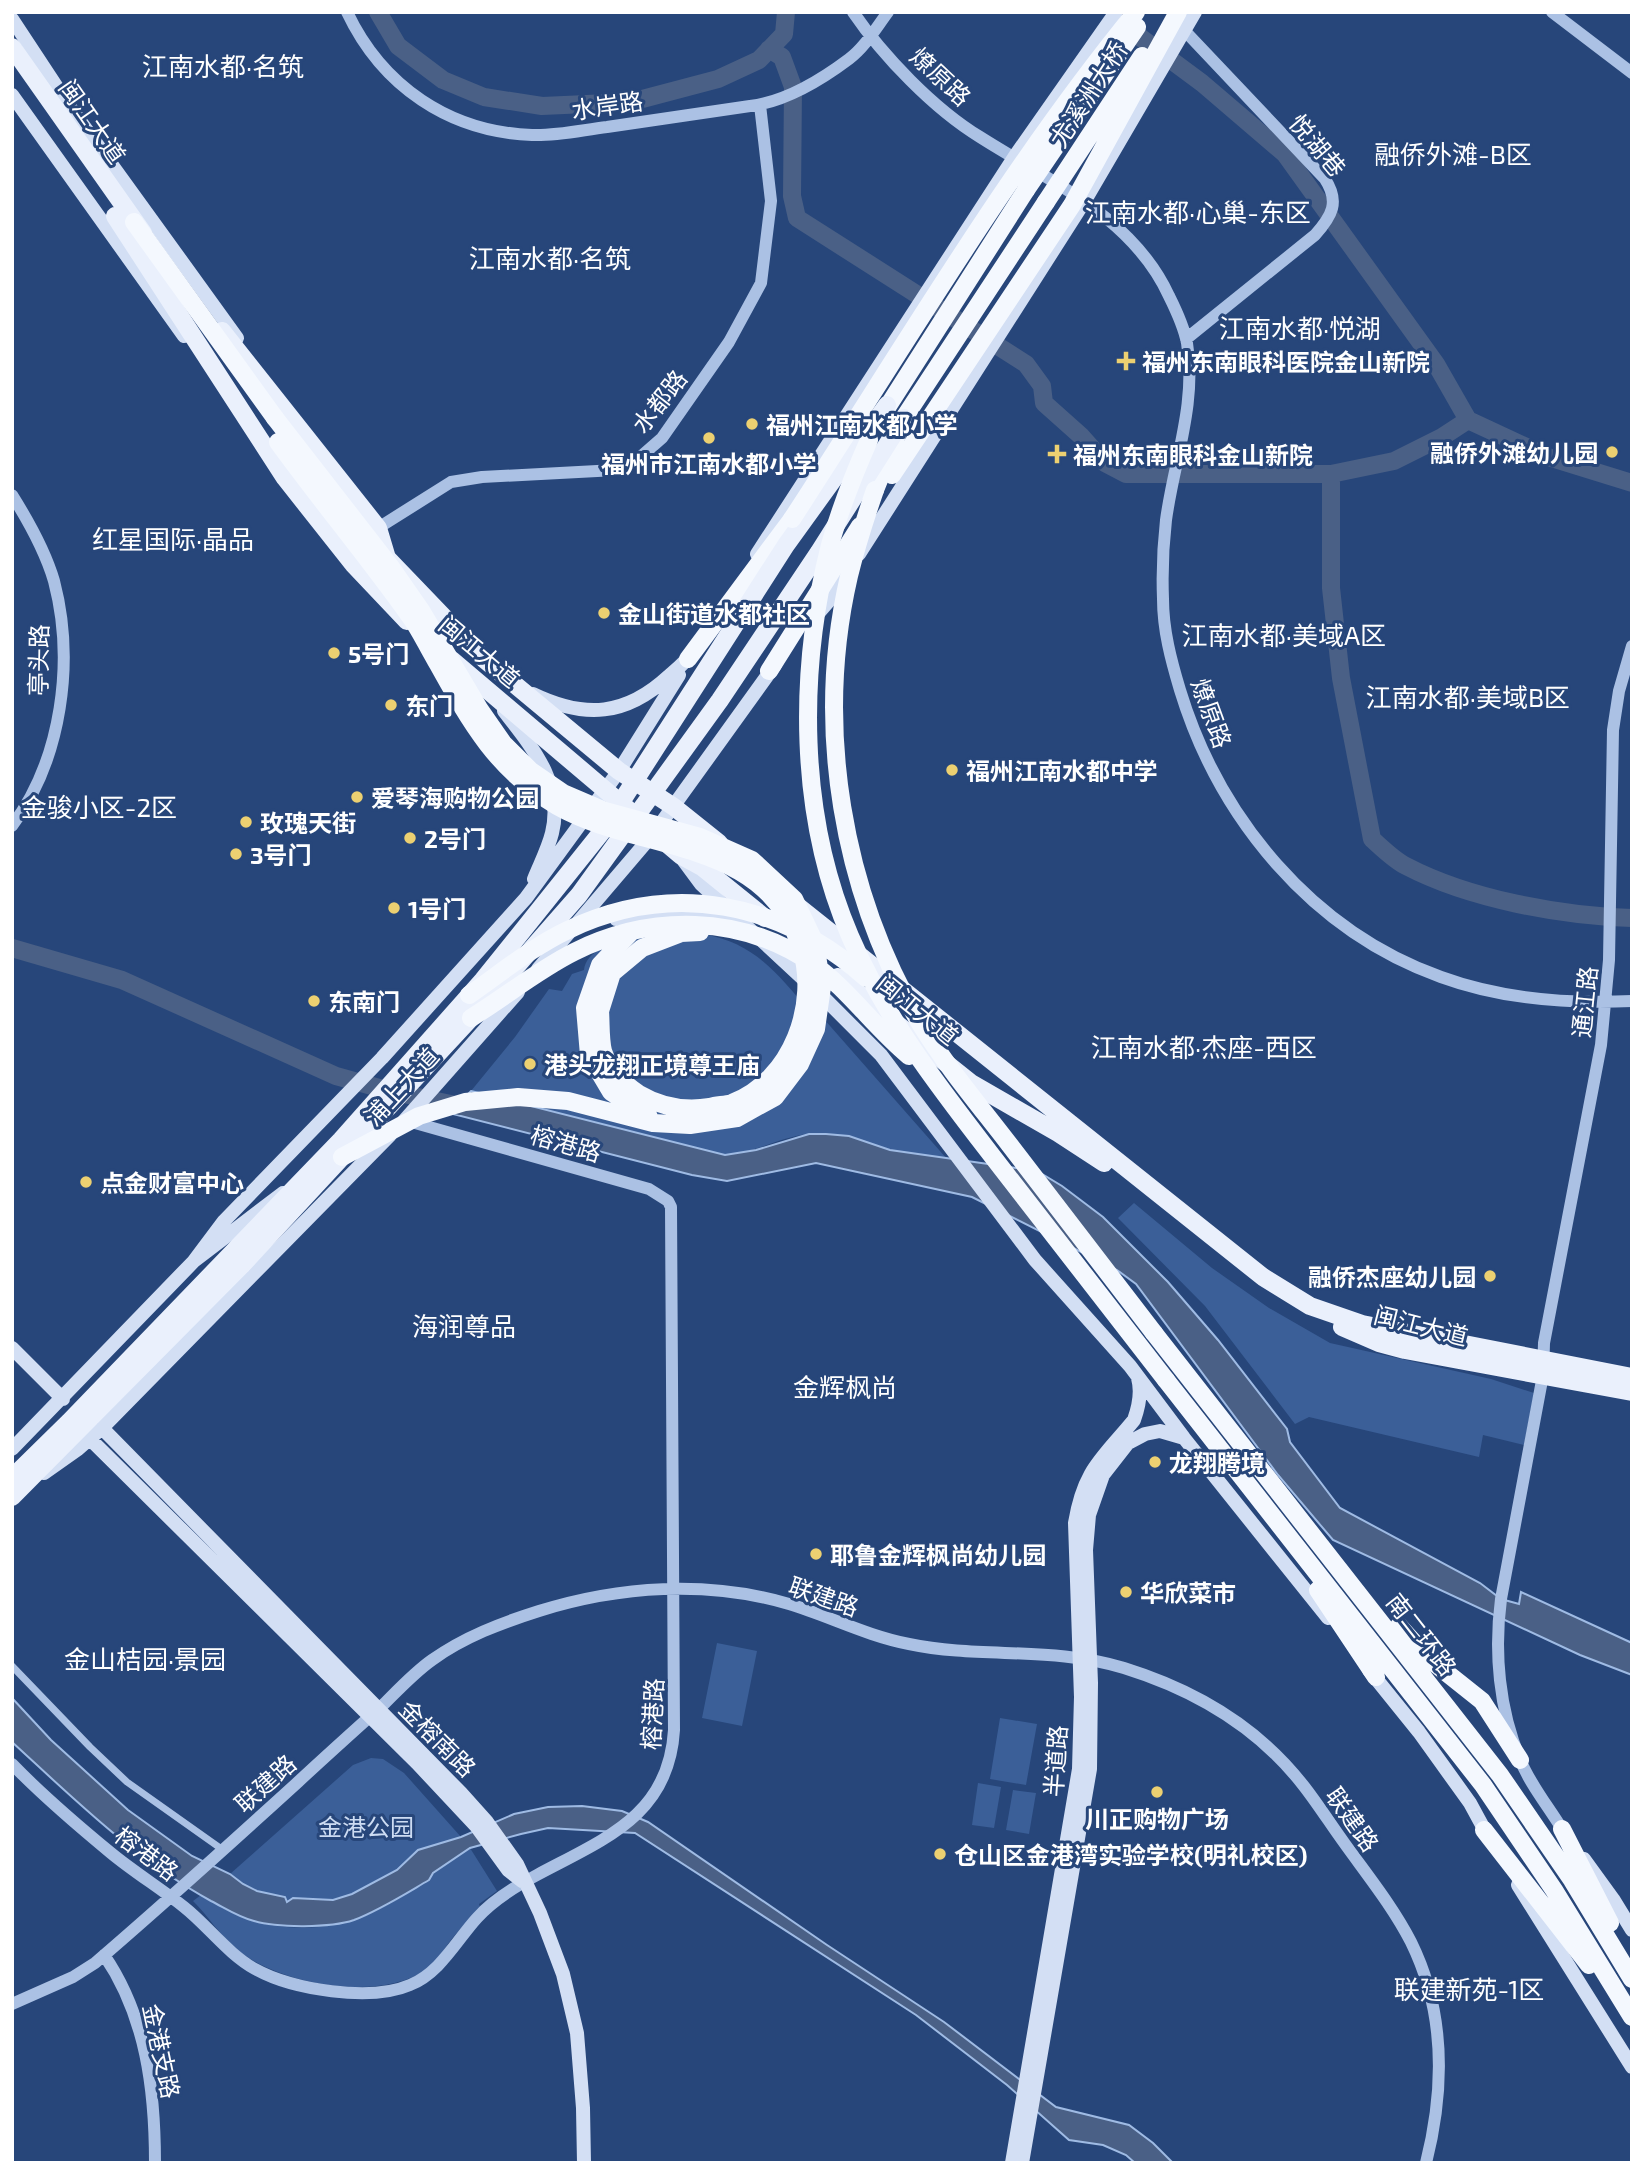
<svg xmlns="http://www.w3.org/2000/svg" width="1644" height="2175" viewBox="0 0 1644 2175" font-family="'Exo 2','Noto Sans SC',sans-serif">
<rect width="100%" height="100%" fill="#27467a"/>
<!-- green -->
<path fill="#3b5f98" d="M702,934C754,942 778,974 810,1012L816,1010L947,1159C927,1156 906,1155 888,1149C861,1141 837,1131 808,1134C780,1137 755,1153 725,1155L471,1091L515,1037L549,989L562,991L572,974L584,970C589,933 674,935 702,934Z
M1134,1203L1212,1268L1269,1308L1330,1343L1491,1379L1534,1393L1524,1445L1483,1435L1479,1457L1309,1417L1295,1424L1205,1306L1118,1218Z
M717,1643L757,1651L742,1726L702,1718Z
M1000,1718L1037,1724L1026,1785L990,1779Z
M371,1758L383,1759L404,1773L461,1837L418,1850L397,1870L352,1894L333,1900L293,1898L287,1903L285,1897C265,1893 245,1889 230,1874L353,1765Z
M978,1783L1001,1787L994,1828L972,1825Z
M1013,1790L1036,1793L1029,1834L1006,1830Z
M470,1848L497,1891L479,1904L481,1910C471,1919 459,1929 451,1940C443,1950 437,1962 427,1969C379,2003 280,1985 236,1949C220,1935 208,1916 193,1901L201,1895C215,1903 229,1912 244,1918C281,1932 331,1931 367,1915C388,1906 409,1892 429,1880L433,1873Z"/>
<!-- water -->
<path fill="#4a6086" stroke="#9fbbe4" stroke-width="2" d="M471,1091L725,1155L756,1150L809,1134H826L849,1136L890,1150L1037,1171L1062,1186L1103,1217L1168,1282L1218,1340L1287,1429L1290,1442L1340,1508L1480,1583L1501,1599L1519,1604L1521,1592L1632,1643V1675L1580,1655L1333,1540L1278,1475L1136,1284L1117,1270L972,1197L816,1163L727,1181L692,1175L449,1113Z
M12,1698L51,1740L128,1810L192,1856L230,1874L243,1884L257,1891L285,1897L287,1902L293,1898L333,1900L352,1894L397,1870L418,1850L461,1837L514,1814L548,1807L582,1806L622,1811L648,1822L827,1945L944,2022L1056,2107L1129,2125L1153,2143L1173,2163H1135L1126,2155L1103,2145L1069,2140L1007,2085L916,2015L635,1833L548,1828L521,1834L470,1848L433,1873L429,1880C405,1894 380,1910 354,1920C331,1928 277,1928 254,1921C238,1917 225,1908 211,1901C136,1860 74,1799 12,1742Z"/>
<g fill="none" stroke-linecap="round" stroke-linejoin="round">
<!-- river -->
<path stroke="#4a6086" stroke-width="18" d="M378,12L398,46L443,80L484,97L542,106L631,102L718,79L759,60L784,34L786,12
M1121,23L1202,83L1285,154L1436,364L1468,420L1548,457L1632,483
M769,49L782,57L793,87L792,196L797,218L1026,364L1042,386L1044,403L1081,436L1105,463L1126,474H1331L1394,461L1442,437L1468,420
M1331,474V588L1341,678L1372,839C1382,848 1394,860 1406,866C1469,899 1561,916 1632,918
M12,948L122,980L336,1076L390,1091L460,1106"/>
<!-- minor -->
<path stroke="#abc1e4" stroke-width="7" d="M12,1666L90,1747L127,1782L223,1850"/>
<!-- tertiary -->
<path stroke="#abc1e4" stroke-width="12" d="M347,12C382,86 449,132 532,135C557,136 582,130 607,127C654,120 702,113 750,106C784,102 821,80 849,59C865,47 876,28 888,12
M853,12C883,56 934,109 980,137C1049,181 1133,217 1169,296C1176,310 1184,327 1187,343C1197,403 1174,461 1166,520C1163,546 1162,573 1163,599C1163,630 1171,660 1180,690C1219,818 1312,931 1441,977C1501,999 1568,1004 1632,1001
M1552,12L1632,73
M1184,30L1325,179C1340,202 1332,216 1315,235L1186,339
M12,495C29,522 45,550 54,581C75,661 62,759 12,826
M378,528L451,482L482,477L616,470L638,459L662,438L729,342L761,283L771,201L760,105
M12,1764C43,1796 77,1825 111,1853C134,1872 160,1888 184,1907C208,1926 228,1954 255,1969C292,1990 371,2002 410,1985C440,1973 456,1941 477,1918C493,1900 516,1886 537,1875C604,1839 669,1816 674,1730L671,1207L668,1201L649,1189L408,1121
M1562,1829C1548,1806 1529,1783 1520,1759C1499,1709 1494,1652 1501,1599L1543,1375L1544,1343L1601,1045L1609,960L1613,730L1619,691L1632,646
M104,1955C146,2016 155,2090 155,2163
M12,2004L73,1977L95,1963C164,1904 231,1843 298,1782C327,1755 356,1729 385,1703C400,1688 415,1672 432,1660C464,1637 501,1623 539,1611C619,1586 707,1580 789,1604C829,1616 867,1636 909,1644C980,1659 1054,1646 1124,1668C1195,1690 1257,1726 1303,1785C1318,1804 1331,1825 1345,1844C1368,1876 1393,1907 1411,1942C1446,2013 1445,2088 1426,2163"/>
<!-- secondary -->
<path stroke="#d3dff4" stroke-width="14" d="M12,19L70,107L237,338
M12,95L184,336
M757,554L1015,156L1116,12
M859,554L1084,202L1195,12
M815,617L828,602L848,571
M533,694C585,719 626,716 669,676C677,669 686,662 692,653
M504,711C532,747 564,784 552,833C548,849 540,864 534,879
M681,857L701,884L826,1000L881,1055L1035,1260L1130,1366L1184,1438L1328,1618
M616,919C657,915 695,911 735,924
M538,969L654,833L775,665
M404,1121L518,992
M194,1261L224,1221L382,1058L526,898L619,771L679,675
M12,1348L63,1399
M102,1428L461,1793L487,1822L517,1864L540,1913L563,1974L577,2033L583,2108L584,2163
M90,1439L417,1763L476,1826L508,1870L522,1881
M12,1449L194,1261L283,1193
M44,1473L78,1449L102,1428L390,1135
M1369,1670L1419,1732L1470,1803L1489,1838
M1584,1859L1613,1899L1632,1930
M1518,1885L1632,2067
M1012,2163L1079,1769L1081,1697L1075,1523C1084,1469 1102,1459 1134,1420C1139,1406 1142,1392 1138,1378
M1022,2163L1090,1769L1091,1683L1086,1550L1089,1515L1103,1475L1128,1443L1145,1434L1160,1431L1184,1438"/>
<!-- primary -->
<path stroke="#eaf0fc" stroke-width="18" d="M12,47L143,233
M115,216L285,478L353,564L407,621
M222,331L378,528L387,558L484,659L619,771L674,807L719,843
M452,660L630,811
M667,844L680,855L702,867L765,918
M795,904L1263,1277L1310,1306L1362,1324L1632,1377
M838,977L971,1083L1058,1133L1104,1163
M1342,1327L1379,1343L1405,1350L1632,1392
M12,1478L69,1422L341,1140L483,980L604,829
M12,1497L242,1265"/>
<!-- trunk -->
<path stroke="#f4f8fe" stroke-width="18" d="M134,222L275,418
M881,417L1026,190
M875,490L904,418L1046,202
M688,659L792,519
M769,671L860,526
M600,1011L612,973L642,948L681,933L700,932
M1154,1333L1500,1775L1572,1880L1632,1979
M1166,1380L1483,1785L1554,1890L1632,2017
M1318,1590L1376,1677
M1399,1626L1428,1658L1482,1701L1520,1760
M1562,1829L1610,1923
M1484,1830L1589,1965"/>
<!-- primary-bridge -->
<path stroke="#eaf0fc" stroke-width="18" d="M607,824L786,545L887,405
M242,1265L471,1018L579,895L720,700L819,552L904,418"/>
<!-- trunk-bridge -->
<path stroke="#f4f8fe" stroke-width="18" d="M1026,190L1137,27
M1046,202L1142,56
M275,418L390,566L422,612L480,710L503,743L531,771L563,793L605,811L700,837L752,860L794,899L815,943L822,987L816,1029L800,1064L775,1097L737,1118L690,1125L653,1123L568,1101L518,1097L465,1102L419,1116L342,1157
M869,440C854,474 840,509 830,545C798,671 798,815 850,936C887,1023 946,1096 1003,1170C1057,1240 1111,1310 1166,1380
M278,442C320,500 367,556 409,615C419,628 426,644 435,659C469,720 495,769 557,806C639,853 763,836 800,945C820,1003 792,1080 732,1103C726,1105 717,1105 710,1107C685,1111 661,1107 639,1094C624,1084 609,1070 603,1051C600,1039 601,1024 600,1011
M892,475L1072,205L1178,12
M875,490C865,519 856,547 849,576C814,727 842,892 921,1025C947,1067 979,1105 1009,1144C1057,1207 1106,1270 1154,1333
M792,519C903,349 1007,170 1136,12
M632,931L600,965L585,1008L589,1055L611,1092L649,1117
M469,995C501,973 532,947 568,930C673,880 780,902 866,978
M471,1018C505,997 538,970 574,952C650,914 741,914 813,964C849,990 874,1027 909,1056"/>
</g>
<!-- markers -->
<g fill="#ecd071" stroke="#27467a" stroke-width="2.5">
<path d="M1122.5 350.5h7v7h7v7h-7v7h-7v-7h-7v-7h7z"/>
<circle cx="752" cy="424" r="7"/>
<circle cx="709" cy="438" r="7"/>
<circle cx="1612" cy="452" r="7"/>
<path d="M1053.5 443.5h7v7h7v7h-7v7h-7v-7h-7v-7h7z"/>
<circle cx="604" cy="613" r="7"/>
<circle cx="334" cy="653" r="7"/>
<circle cx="391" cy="705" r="7"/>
<circle cx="952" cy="770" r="7"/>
<circle cx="357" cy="797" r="7"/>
<circle cx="246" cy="822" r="7"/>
<circle cx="410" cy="838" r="7"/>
<circle cx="236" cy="854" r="7"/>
<circle cx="394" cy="908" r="7"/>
<circle cx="314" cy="1001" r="7"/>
<circle cx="530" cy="1064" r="7"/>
<circle cx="86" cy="1182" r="7"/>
<circle cx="1490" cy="1276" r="7"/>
<circle cx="1155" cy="1462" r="7"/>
<circle cx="816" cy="1554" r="7"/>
<circle cx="1126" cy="1592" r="7"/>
<circle cx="1157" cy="1792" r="7"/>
<circle cx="940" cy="1854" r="7"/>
</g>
<g text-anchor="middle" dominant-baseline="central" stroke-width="6" stroke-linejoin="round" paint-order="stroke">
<!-- street labels -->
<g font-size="24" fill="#fff" stroke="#27467a">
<text transform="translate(941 76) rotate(43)">燎原路</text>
<text transform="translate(1088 94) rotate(-57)">尤溪洲大桥</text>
<text transform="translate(607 105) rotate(-8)">水岸路</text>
<text transform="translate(93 121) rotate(55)">闽江大道</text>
<text transform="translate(1318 145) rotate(50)">悦湖巷</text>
<text transform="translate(659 401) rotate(-52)">水都路</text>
<text transform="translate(480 651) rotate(40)">闽江大道</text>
<text transform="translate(38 660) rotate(-89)">亭头路</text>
<text transform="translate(1212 713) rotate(70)">燎原路</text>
<text transform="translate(1584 1002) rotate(-84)">通江路</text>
<text transform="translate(918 1009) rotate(39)">闽江大道</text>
<text transform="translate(401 1086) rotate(-47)">浦上大道</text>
<text transform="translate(566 1143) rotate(16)">榕港路</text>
<text transform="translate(1421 1325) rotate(14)">闽江大道</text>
<text transform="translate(824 1596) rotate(19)">联建路</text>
<text transform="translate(1422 1634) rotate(52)">南二环路</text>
<text transform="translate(652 1714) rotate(-87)">榕港路</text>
<text transform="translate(438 1738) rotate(45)">金榕南路</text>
<text transform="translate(1055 1761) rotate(-86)">半道路</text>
<text transform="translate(265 1783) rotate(-42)">联建路</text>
<text transform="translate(1353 1819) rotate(55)">联建路</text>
<text transform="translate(147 1853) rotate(37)">榕港路</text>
<text transform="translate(162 2051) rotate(78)">金港支路</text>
</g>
<!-- poi labels -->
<g font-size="24" font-weight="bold" fill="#fff" stroke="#27467a" text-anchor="start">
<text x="1142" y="361">福州东南眼科医院金山新院</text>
<text x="766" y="424">福州江南水都小学</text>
<text x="1598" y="452" text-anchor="end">融侨外滩幼儿园</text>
<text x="1073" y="454">福州东南眼科金山新院</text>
<text x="709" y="463" text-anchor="middle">福州市江南水都小学</text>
<text x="618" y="613">金山街道水都社区</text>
<text x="348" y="653">5号门</text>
<text x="405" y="705">东门</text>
<text x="966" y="770">福州江南水都中学</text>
<text x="371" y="797">爱琴海购物公园</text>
<text x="260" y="822">玫瑰天街</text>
<text x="424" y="838">2号门</text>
<text x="250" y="854">3号门</text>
<text x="408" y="908">1号门</text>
<text x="328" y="1001">东南门</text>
<text x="544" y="1064">港头龙翔正境尊王庙</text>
<text x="100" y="1182">点金财富中心</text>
<text x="1476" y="1276" text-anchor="end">融侨杰座幼儿园</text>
<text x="1169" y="1462">龙翔腾境</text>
<text x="830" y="1554">耶鲁金辉枫尚幼儿园</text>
<text x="1140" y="1592">华欣菜市</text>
<text x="1157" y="1818" text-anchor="middle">川正购物广场</text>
<text x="954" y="1854">仓山区金港湾实验学校(明礼校区)</text>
</g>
<!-- park labels -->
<g font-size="24" fill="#cddcf3" stroke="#27467a">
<text x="366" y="1826">金港公园</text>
</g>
<!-- neighbourhood labels -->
<g font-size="26" fill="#fff" stroke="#27467a">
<text x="223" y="65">江南水都·名筑</text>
<text x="1453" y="153">融侨外滩-B区</text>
<text x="1198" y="211">江南水都·心巢-东区</text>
<text x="550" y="257">江南水都·名筑</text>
<text x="1300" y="327">江南水都·悦湖</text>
<text x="173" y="538">红星国际·晶品</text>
<text x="1284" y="634">江南水都·美域A区</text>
<text x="1468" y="696">江南水都·美域B区</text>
<text x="99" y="806">金骏小区-2区</text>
<text x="1204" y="1046">江南水都·杰座-西区</text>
<text x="464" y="1325">海润尊品</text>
<text x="845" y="1386">金辉枫尚</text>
<text x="145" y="1658">金山桔园·景园</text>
<text x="1469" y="1988">联建新苑-1区</text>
</g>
</g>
<!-- border -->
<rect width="1644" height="2175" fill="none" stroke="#ffffff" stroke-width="28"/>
</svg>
